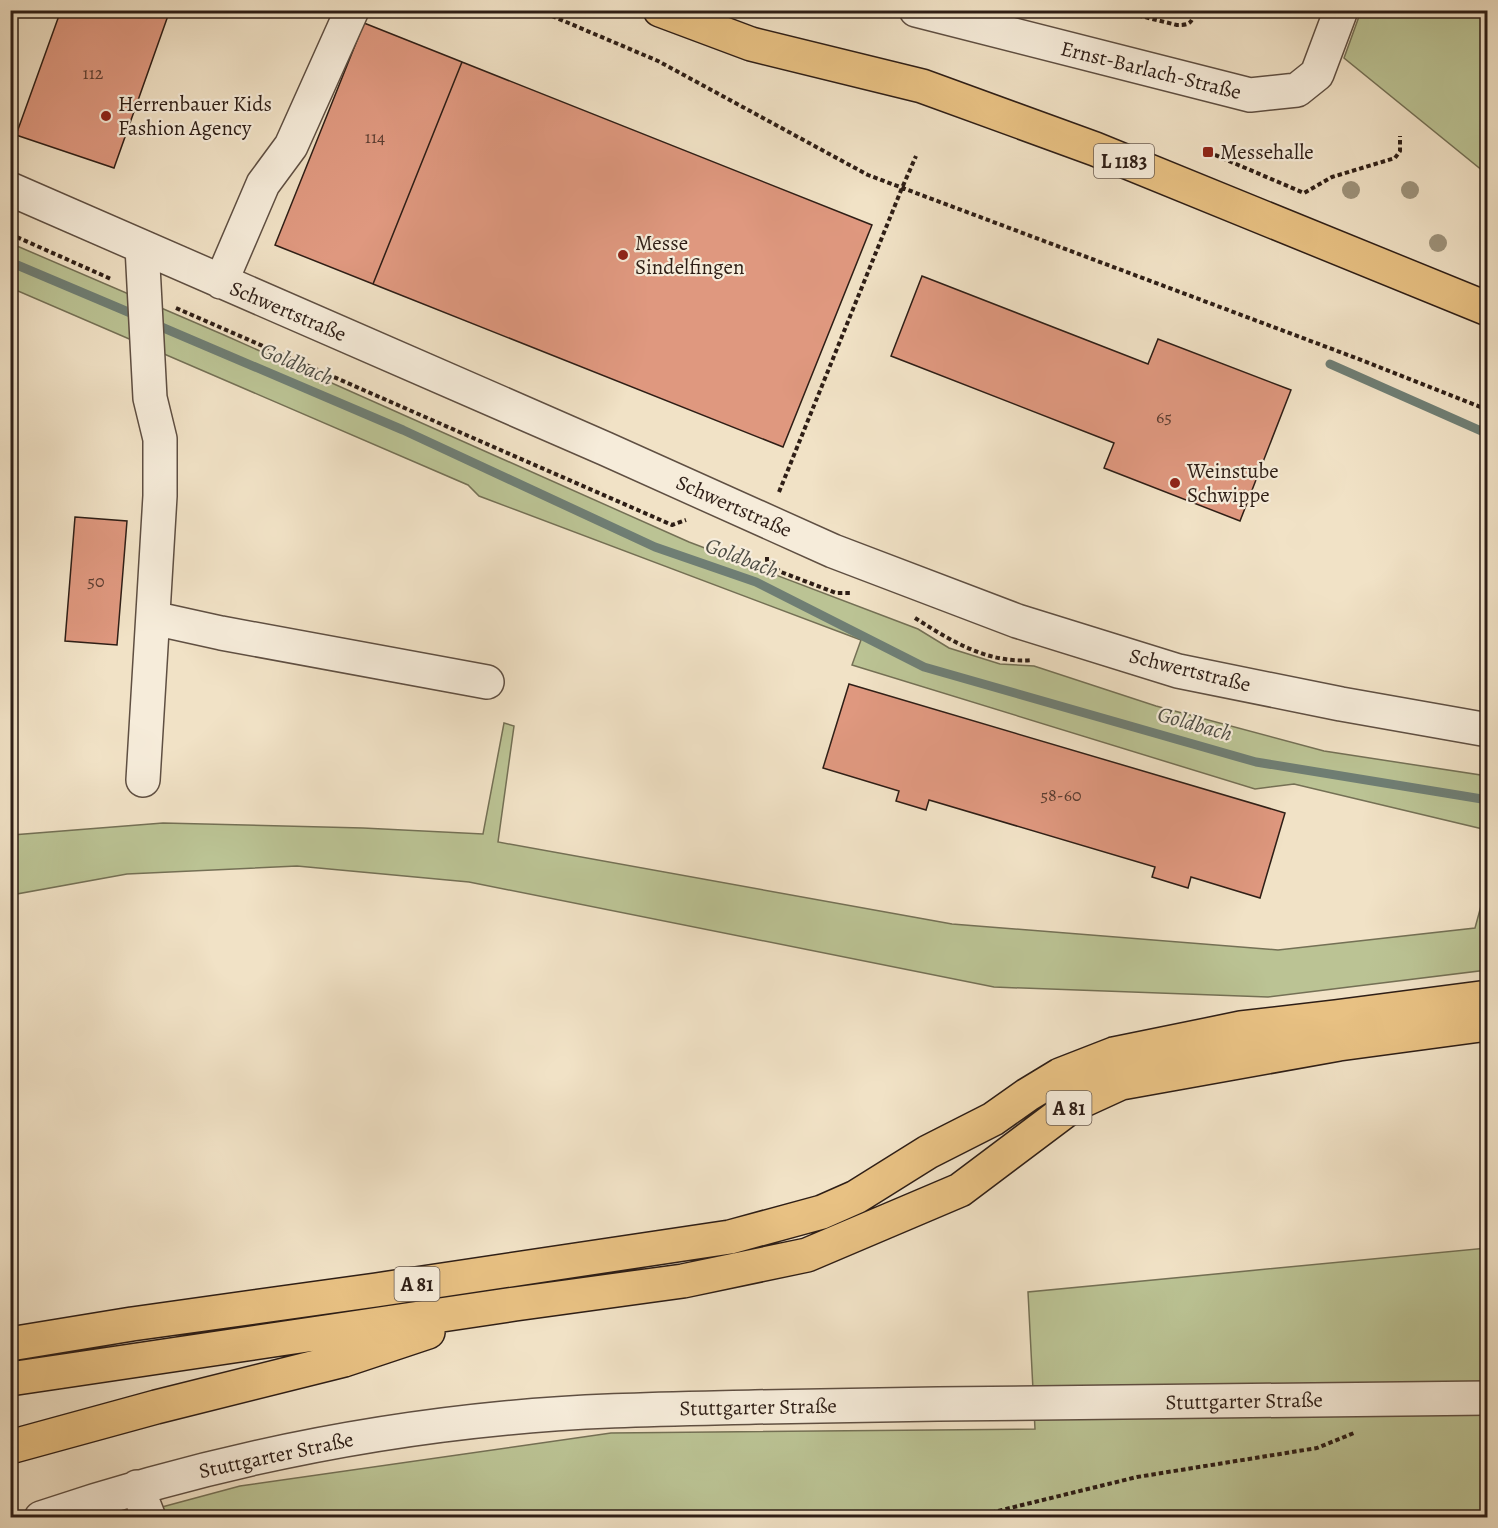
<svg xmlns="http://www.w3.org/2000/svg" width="1498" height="1528" viewBox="0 0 1498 1528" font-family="Alegreya,serif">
<rect width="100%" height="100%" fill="#f1e2c6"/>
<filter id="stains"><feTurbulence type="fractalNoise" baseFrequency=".00333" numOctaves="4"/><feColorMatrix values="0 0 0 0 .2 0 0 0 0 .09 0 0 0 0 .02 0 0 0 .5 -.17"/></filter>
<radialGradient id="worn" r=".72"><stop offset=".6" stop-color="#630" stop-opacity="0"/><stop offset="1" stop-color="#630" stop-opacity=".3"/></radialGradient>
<!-- green -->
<path fill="#bbc394" stroke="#747055" stroke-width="1.5" d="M1361,11H1487V171H1483L1344,58Z
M10,243L224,335L689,542L918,629L949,648L1000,664L1034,666L1156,706L1324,751L1487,776V830L1294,784L1255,789L852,665L861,640L479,496L468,485L11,288Z
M504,723L514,726L498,842L952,924L1278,950L1475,928L1487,884V970L1268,997L994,987L469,882L297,866L127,874L11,895L10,839L12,835L163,823L363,828L483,834Z
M1487,1248V1517L121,1518L240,1486L611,1433L1035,1429L1028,1292Z"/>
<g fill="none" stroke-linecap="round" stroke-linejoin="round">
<!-- stream -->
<path stroke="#6f7e74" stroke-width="9" d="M10,262L140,317
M152,323L403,430L655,547L756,582L924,667L1256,762L1488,800
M1330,364L1488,434"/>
</g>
<!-- building -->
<path fill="#df987f" stroke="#2e1e16" stroke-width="1.5" d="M61,10H170L114,168L16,135Z
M364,23L462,62L373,284L275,245Z
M462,62L872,225L783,447L373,284Z
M922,276L1148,364L1158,339L1291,390L1240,521L1104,468L1114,443L891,356Z
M75,517L127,521L117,645L65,641Z
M849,684L1285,813L1260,898L1191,877L1188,888L1152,877L1155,867L929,800L926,810L896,801L899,791L823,768Z"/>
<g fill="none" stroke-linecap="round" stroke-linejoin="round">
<!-- minor casing -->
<g stroke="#5f4f42" stroke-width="36">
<path id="minor" d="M916,10L1250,95L1297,90L1317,74L1341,10
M10,189L606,449L833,551L1017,621L1178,671L1341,704L1488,730
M142,247L150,398L160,439V496L143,780
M221,282L263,184L291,146L352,10
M153,618L221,633L487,682
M137,1487L149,1518
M41,1518C192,1467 348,1433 506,1418C588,1410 672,1409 755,1407C816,1406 877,1405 938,1404C1121,1402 1304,1399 1488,1398"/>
</g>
<!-- major casing -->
<g stroke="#2e1e16" stroke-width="36">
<path id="major" d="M660,10L751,44L922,86L1095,149L1488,309"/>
</g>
<!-- highway casing -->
<g stroke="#2e1e16" stroke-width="36">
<path id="highway" d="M10,1344L132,1324L376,1290L730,1237L822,1212L856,1197L928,1152L993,1119L1027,1095L1060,1075L1114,1054L1241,1028L1336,1017L1488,997
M10,1379L515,1304L683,1281L807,1255L960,1190L1073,1105L1121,1083L1339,1044L1488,1024
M10,1447L156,1407L344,1360L428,1332"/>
</g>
<!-- path -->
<path stroke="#2e1e16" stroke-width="4" stroke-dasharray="4.5 3" stroke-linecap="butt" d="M538,10L658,61L868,175L1356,358L1488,410
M1116,10L1177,25C1191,25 1191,23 1196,10
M1208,152L1304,193L1332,177L1395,158L1400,151V136
M10,234L111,279
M176,308L672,525L686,520
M779,492L902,188L916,156
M767,557V561L781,572L836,593H850
M915,618C951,641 988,664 1032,660
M969,1518L1137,1477L1317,1448L1354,1433"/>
<!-- minor -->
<use href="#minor" stroke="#f6ecda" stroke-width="33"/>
<!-- major -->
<use href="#major" stroke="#e8c183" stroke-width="33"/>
<!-- highway -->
<use href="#highway" stroke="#e8c183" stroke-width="33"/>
</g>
<!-- trees -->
<g fill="#9d927a">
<circle cx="1351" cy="190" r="9"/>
<circle cx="1410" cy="190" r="9"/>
<circle cx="1438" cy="243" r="9"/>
</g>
<!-- markers -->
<g fill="#8f2418" stroke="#f6ecda" stroke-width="2">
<circle cx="106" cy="116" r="6"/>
<rect x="1202" y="146" width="12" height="12" rx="3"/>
<circle cx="623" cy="255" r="6"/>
<circle cx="1175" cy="483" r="6"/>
</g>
<g text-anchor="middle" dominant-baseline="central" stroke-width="4.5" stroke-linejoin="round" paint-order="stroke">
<!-- number labels -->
<g font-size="18" fill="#5a3c30">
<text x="93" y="73">112</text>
<text x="375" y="137">114</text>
<text x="1164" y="417">65</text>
<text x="96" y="581">50</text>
<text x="1061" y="795">58-60</text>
</g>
<!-- shield labels -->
<g fill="#f6ecda" stroke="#6a5c51" stroke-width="1.5">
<rect x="1094" y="144" width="60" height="34" rx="4.5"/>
<rect x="1046.5" y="1091" width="45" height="34" rx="4.5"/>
<rect x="394.5" y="1267" width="45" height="34" rx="4.5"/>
</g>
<g font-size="20" font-weight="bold" fill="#2e1e16">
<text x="1124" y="161">L 1183</text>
<text x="1069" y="1108">A 81</text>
<text x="417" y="1284">A 81</text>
</g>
<!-- street labels -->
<g font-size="21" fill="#2e1e16" stroke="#f6ecda">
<text transform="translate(1151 70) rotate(14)">Ernst-Barlach-Straße</text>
<text transform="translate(288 311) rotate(23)">Schwertstraße</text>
<text transform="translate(734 506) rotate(24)">Schwertstraße</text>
<text transform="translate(1190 670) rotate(14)">Schwertstraße</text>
<text transform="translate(1244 1401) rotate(-1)">Stuttgarter Straße</text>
<text transform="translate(758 1407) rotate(-1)">Stuttgarter Straße</text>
<text transform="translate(276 1455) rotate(-12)">Stuttgarter Straße</text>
</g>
<!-- poi labels -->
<g font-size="21" fill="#2e1e16" stroke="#f6ecda" text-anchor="start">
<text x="118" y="104">Herrenbauer Kids<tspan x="118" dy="24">Fashion Agency</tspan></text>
<text x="1220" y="152">Messehalle</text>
<text x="635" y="243">Messe<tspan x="635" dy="24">Sindelfingen</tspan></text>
<text x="1187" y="471">Weinstube<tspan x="1187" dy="24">Schwippe</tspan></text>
</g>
<!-- water labels -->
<g font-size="22" font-style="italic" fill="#4f4e45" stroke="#f6ecda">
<text transform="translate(297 364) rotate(23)">Goldbach</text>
<text transform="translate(742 558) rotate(21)">Goldbach</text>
<text transform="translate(1195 724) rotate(16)">Goldbach</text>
</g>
</g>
<!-- margin -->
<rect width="1498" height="1528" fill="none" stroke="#f1e2c6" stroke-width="36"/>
<rect x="12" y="12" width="1474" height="1504" fill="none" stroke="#2e1e16" stroke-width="3"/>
<rect x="18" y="18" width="1462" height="1492" fill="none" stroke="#2e1e16" stroke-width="1.5"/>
<rect width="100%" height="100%" filter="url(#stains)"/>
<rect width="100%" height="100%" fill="url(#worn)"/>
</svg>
